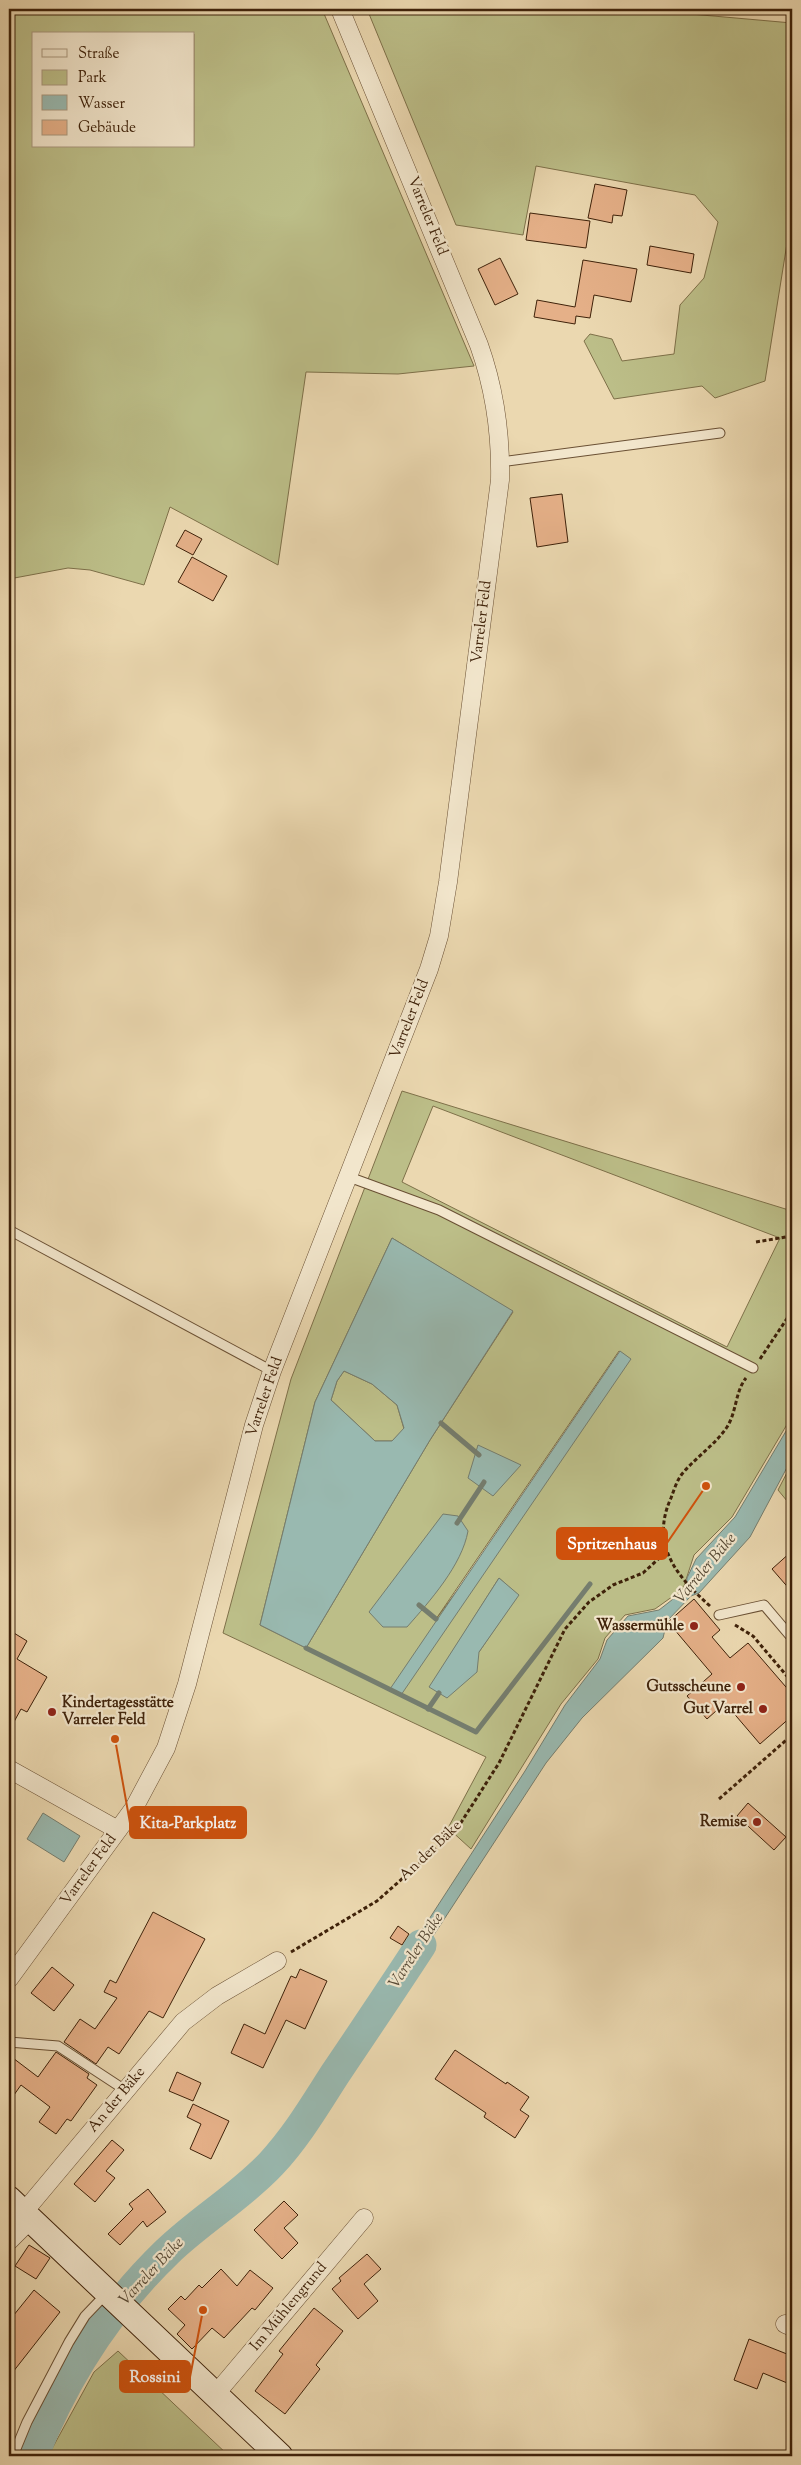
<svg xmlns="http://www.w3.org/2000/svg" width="801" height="2465" viewBox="0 0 801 2465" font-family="'Sorts Mill Goudy',serif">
<rect width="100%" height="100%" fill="#ebd8b0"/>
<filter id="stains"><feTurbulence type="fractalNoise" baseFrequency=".004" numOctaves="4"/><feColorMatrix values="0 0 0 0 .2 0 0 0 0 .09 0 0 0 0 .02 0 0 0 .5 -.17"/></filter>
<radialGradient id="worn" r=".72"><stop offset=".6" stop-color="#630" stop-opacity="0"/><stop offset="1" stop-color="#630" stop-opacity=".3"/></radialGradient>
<!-- green -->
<path fill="#bcbe88" stroke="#7e7049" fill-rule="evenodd" d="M9,9H322L474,366L398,374L306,372L278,565L170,507L144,585L90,570L68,568L9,579ZM34,34H194V146H34Z
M367,9H634L792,23V212L765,381L715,398L702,386L614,399L584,341L590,334L612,339L622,361L674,354L680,305L704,278L718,222L695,195L536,166L523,235L456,225Z
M402,1091L792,1211V1416L732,1517L694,1555L683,1589L655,1609L625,1615L605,1638L598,1659L561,1704L471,1849L448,1828L486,1757L223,1633L291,1379ZM433,1106L780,1238L727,1347L402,1182ZM392,1238L513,1312L430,1440L306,1648L260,1625L315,1402ZM619,1351L630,1359L436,1619ZM499,1578L518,1595L479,1652L430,1687Z
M344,1371L372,1384L397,1405L404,1429L392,1441H375L331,1400L337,1381Z
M792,1463V1507L778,1490Z
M118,2351L229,2456H48L94,2372Z"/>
<!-- water -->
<path fill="#99b9b0" stroke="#757d6e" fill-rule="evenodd" d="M392,1238L513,1311L430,1440L306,1648L260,1625L315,1402ZM344,1371L372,1384L397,1405L404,1428L392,1441H375L331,1400L337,1381Z
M620,1351L631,1359L401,1695L390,1689Z
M792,1421L791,1460L750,1537L699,1593L691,1596L667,1621L663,1638L582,1718L546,1763L409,1973L398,1981V1967L525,1771L565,1705L600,1659L607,1640L628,1616L659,1610L686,1589L687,1578L696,1559L735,1517Z
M478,1445L521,1465L493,1496L468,1478Z
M443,1514L458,1516L468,1531C462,1565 430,1601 407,1627H383L369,1612Z
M499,1578L519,1595L479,1652L477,1672L447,1698L429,1687Z
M43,1813L80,1836L64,1862L27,1839Z"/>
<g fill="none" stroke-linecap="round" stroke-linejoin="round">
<!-- stream -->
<path stroke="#757d6e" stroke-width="5" d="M441,1423L479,1455
M457,1523L484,1482
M419,1605L436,1619
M306,1648L476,1732L590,1584
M428,1709L439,1693"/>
<!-- river -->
<path stroke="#99b9b0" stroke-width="31" d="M33,2456C63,2380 108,2309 167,2252C200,2220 240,2197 271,2164C297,2136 315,2105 335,2074C364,2031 393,1988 421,1945"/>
</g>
<!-- building -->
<path fill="#e5b088" stroke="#3f220a" d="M595,184L627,190L622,216L613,215L612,223L588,218Z
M530,213L590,221L586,248L526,240Z
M650,246L694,254L691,273L647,265Z
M500,258L518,294L495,305L478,269Z
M583,260L637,269L631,302L594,295L590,318L576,316L575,324L534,317L537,300L575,307Z
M562,494L568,542L537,547L530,498Z
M185,530L202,539L193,555L176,546Z
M192,557L227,576L213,601L178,582Z
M792,1551V1592L772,1569Z
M694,1599L720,1630L712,1637L730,1658L748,1643L792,1694V1716L760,1744L725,1703L707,1719L687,1696L712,1674L668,1622Z
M9,1630L27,1641L17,1659L47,1677L27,1712L21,1709L9,1731Z
M748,1803L786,1837L774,1850L737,1816Z
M153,1912L205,1939L163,2018L149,2011L119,2054L108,2047L96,2064L64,2042L80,2019L95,2029L117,1998L104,1992L110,1980L116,1983Z
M398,1926L409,1934L402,1945L390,1938Z
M52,1967L74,1985L54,2011L31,1993Z
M300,1969L327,1981L305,2029L286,2020L263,2068L231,2053L244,2024L265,2034L291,1976L296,1978Z
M455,2050L506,2084L507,2082L529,2097L520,2110L529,2116L515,2138L484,2117L486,2113L435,2079Z
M56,2052L89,2074L87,2078L97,2085L71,2121L67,2119L56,2134L39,2122L50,2107L21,2085L9,2102V2055L38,2077Z
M177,2072L201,2083L193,2101L169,2091Z
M193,2104L229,2121L211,2159L190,2149L201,2124L187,2117Z
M112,2140L124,2150L106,2171L115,2178L95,2202L74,2184Z
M148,2189L166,2212L147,2227L143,2221L120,2245L108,2234L133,2209L129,2204Z
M284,2201L298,2215L284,2228L298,2243L282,2259L254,2230Z
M29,2245L50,2258L36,2279L15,2266Z
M367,2254L381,2269L364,2284L378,2301L358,2319L332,2289L341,2281L339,2278Z
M221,2269L237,2286L250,2270L273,2288L255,2310L252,2308L224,2338L212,2328L192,2349L177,2334L185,2325L168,2309L181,2296L185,2300L199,2285L202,2288Z
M34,2290L60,2312L9,2377V2321Z
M314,2308L343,2331L316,2365L320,2369L285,2414L255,2391L283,2354L279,2351Z
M749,2339L792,2356V2385L763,2373L757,2389L734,2380Z"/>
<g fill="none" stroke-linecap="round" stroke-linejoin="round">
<!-- lane casing -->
<g stroke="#6a5034" stroke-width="11">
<path id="lane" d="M500,462L720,433
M349,1177L439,1210L753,1368
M9,1230L272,1371
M719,1615L764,1605L792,1638
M9,2042L58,2046L125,2090
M13,2456L27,2422L69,2342L85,2316L106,2294"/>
</g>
<!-- street casing -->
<g stroke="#6a5034" stroke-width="19">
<path id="street" d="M9,1769L118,1830
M9,1979L134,1808L166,1748L187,1684L254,1425L272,1371L429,969L439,936L448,882L500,480C501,432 495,390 479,345L340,9
M9,2241L22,2228L23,2213L183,2022L217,1996L277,1961
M785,2324L792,2327
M214,2396L364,2218"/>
</g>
<!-- secondary casing -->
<g stroke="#3f220a" stroke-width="27">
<path id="secondary" d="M9,2199L280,2456"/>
</g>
<!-- path -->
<path stroke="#3f220a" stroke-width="3" stroke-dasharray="4 2.5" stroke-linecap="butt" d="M756,1242L792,1236
M760,1359L792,1311
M710,1606C676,1576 650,1544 671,1498C674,1490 677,1480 682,1474C696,1457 715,1445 727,1427C737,1411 735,1392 746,1378
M735,1625L753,1636L792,1682
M719,1799L792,1735
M291,1952L377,1901L455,1832L499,1763L565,1629L589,1602L613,1585L643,1573L666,1552"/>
<!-- lane -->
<use href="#lane" stroke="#f2e6cc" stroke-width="9"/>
<!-- street -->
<use href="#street" stroke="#f2e6cc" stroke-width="18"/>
<!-- secondary -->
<use href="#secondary" stroke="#f2e6cc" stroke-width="25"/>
</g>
<!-- markers -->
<g fill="#8f2418" stroke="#f2e6cc" stroke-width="2">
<circle cx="694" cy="1626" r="5"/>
<circle cx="741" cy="1687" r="5"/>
<circle cx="763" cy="1709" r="5"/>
<circle cx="52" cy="1712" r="5"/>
<circle cx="757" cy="1822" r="5"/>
</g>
<g text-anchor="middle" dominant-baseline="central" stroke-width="4.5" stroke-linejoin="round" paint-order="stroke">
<!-- street labels -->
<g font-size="15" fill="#3f220a" stroke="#f2e6cc">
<text transform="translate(427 216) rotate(68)">Varreler Feld</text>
<text transform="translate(482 622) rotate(-83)">Varreler Feld</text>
<text transform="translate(410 1019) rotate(-69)">Varreler Feld</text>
<text transform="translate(265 1397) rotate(-71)">Varreler Feld</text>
<text transform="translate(431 1851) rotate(-44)">An der Bäke</text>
<text transform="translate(89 1870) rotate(-54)">Varreler Feld</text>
<text transform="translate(117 2100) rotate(-50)">An der Bäke</text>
<text transform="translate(289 2307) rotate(-50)">Im Mühlengrund</text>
</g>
<!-- poi labels -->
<g font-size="15" font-weight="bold" fill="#3f220a" stroke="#f2e6cc" text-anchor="end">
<text x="684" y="1626">Wassermühle</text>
<text x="731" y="1687">Gutsscheune</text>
<text x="62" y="1703" text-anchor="start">Kindertagesstätte<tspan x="62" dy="17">Varreler Feld</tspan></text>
<text x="753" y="1709">Gut Varrel</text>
<text x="747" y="1822">Remise</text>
</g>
<!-- water labels -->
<g font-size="16" font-style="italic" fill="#564834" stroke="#f2e6cc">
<text transform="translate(706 1569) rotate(-50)">Varreler Bäke</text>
<text transform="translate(417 1951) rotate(-57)">Varreler Bäke</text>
<text transform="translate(152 2272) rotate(-47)">Varreler Bäke</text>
</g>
</g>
<!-- callouts -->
<path fill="none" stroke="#cf510c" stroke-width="2" d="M706 1486L667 1543M115 1739L130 1823M203 2310L190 2377"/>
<g fill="#cf510c" stroke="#f2e6cc" stroke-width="2">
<circle cx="706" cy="1486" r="5"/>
<circle cx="115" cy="1739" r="5"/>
<circle cx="203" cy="2310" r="5"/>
</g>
<g fill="#cf510c" stroke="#cf510c" stroke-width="2">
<rect x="557" y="1528" width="110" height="31" rx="5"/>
<rect x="130" y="1807" width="116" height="31" rx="5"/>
<rect x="120" y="2361" width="70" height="31" rx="5"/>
</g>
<g font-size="16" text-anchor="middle" font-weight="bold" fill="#fff">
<text x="612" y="1549">Spritzenhaus</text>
<text x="188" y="1828">Kita-Parkplatz</text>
<text x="155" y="2382">Rossini</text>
</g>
<!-- margin -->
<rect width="801" height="2465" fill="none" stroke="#ebd8b0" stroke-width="30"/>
<rect x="10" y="10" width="781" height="2445" fill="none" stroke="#3f220a" stroke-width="2.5"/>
<rect x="15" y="15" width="771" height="2435" fill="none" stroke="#3f220a"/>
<!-- legend -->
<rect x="32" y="32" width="162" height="115" fill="#f2e6cc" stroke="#aa987e"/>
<rect x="42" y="49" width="25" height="8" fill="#f2e6cc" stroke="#aa987e"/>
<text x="78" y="58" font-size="15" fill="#3f220a">Straße</text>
<rect x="42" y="70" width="25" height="15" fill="#bcbe88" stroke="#aa987e"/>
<text x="78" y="82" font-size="15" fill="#3f220a">Park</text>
<rect x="42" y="95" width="25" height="15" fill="#99b9b0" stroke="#aa987e"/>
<text x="78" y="108" font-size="15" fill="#3f220a">Wasser</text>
<rect x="42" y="120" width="25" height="15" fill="#e5b088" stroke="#aa987e"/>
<text x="78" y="132" font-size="15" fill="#3f220a">Gebäude</text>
<rect width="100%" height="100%" filter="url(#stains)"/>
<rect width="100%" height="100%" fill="url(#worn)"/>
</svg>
